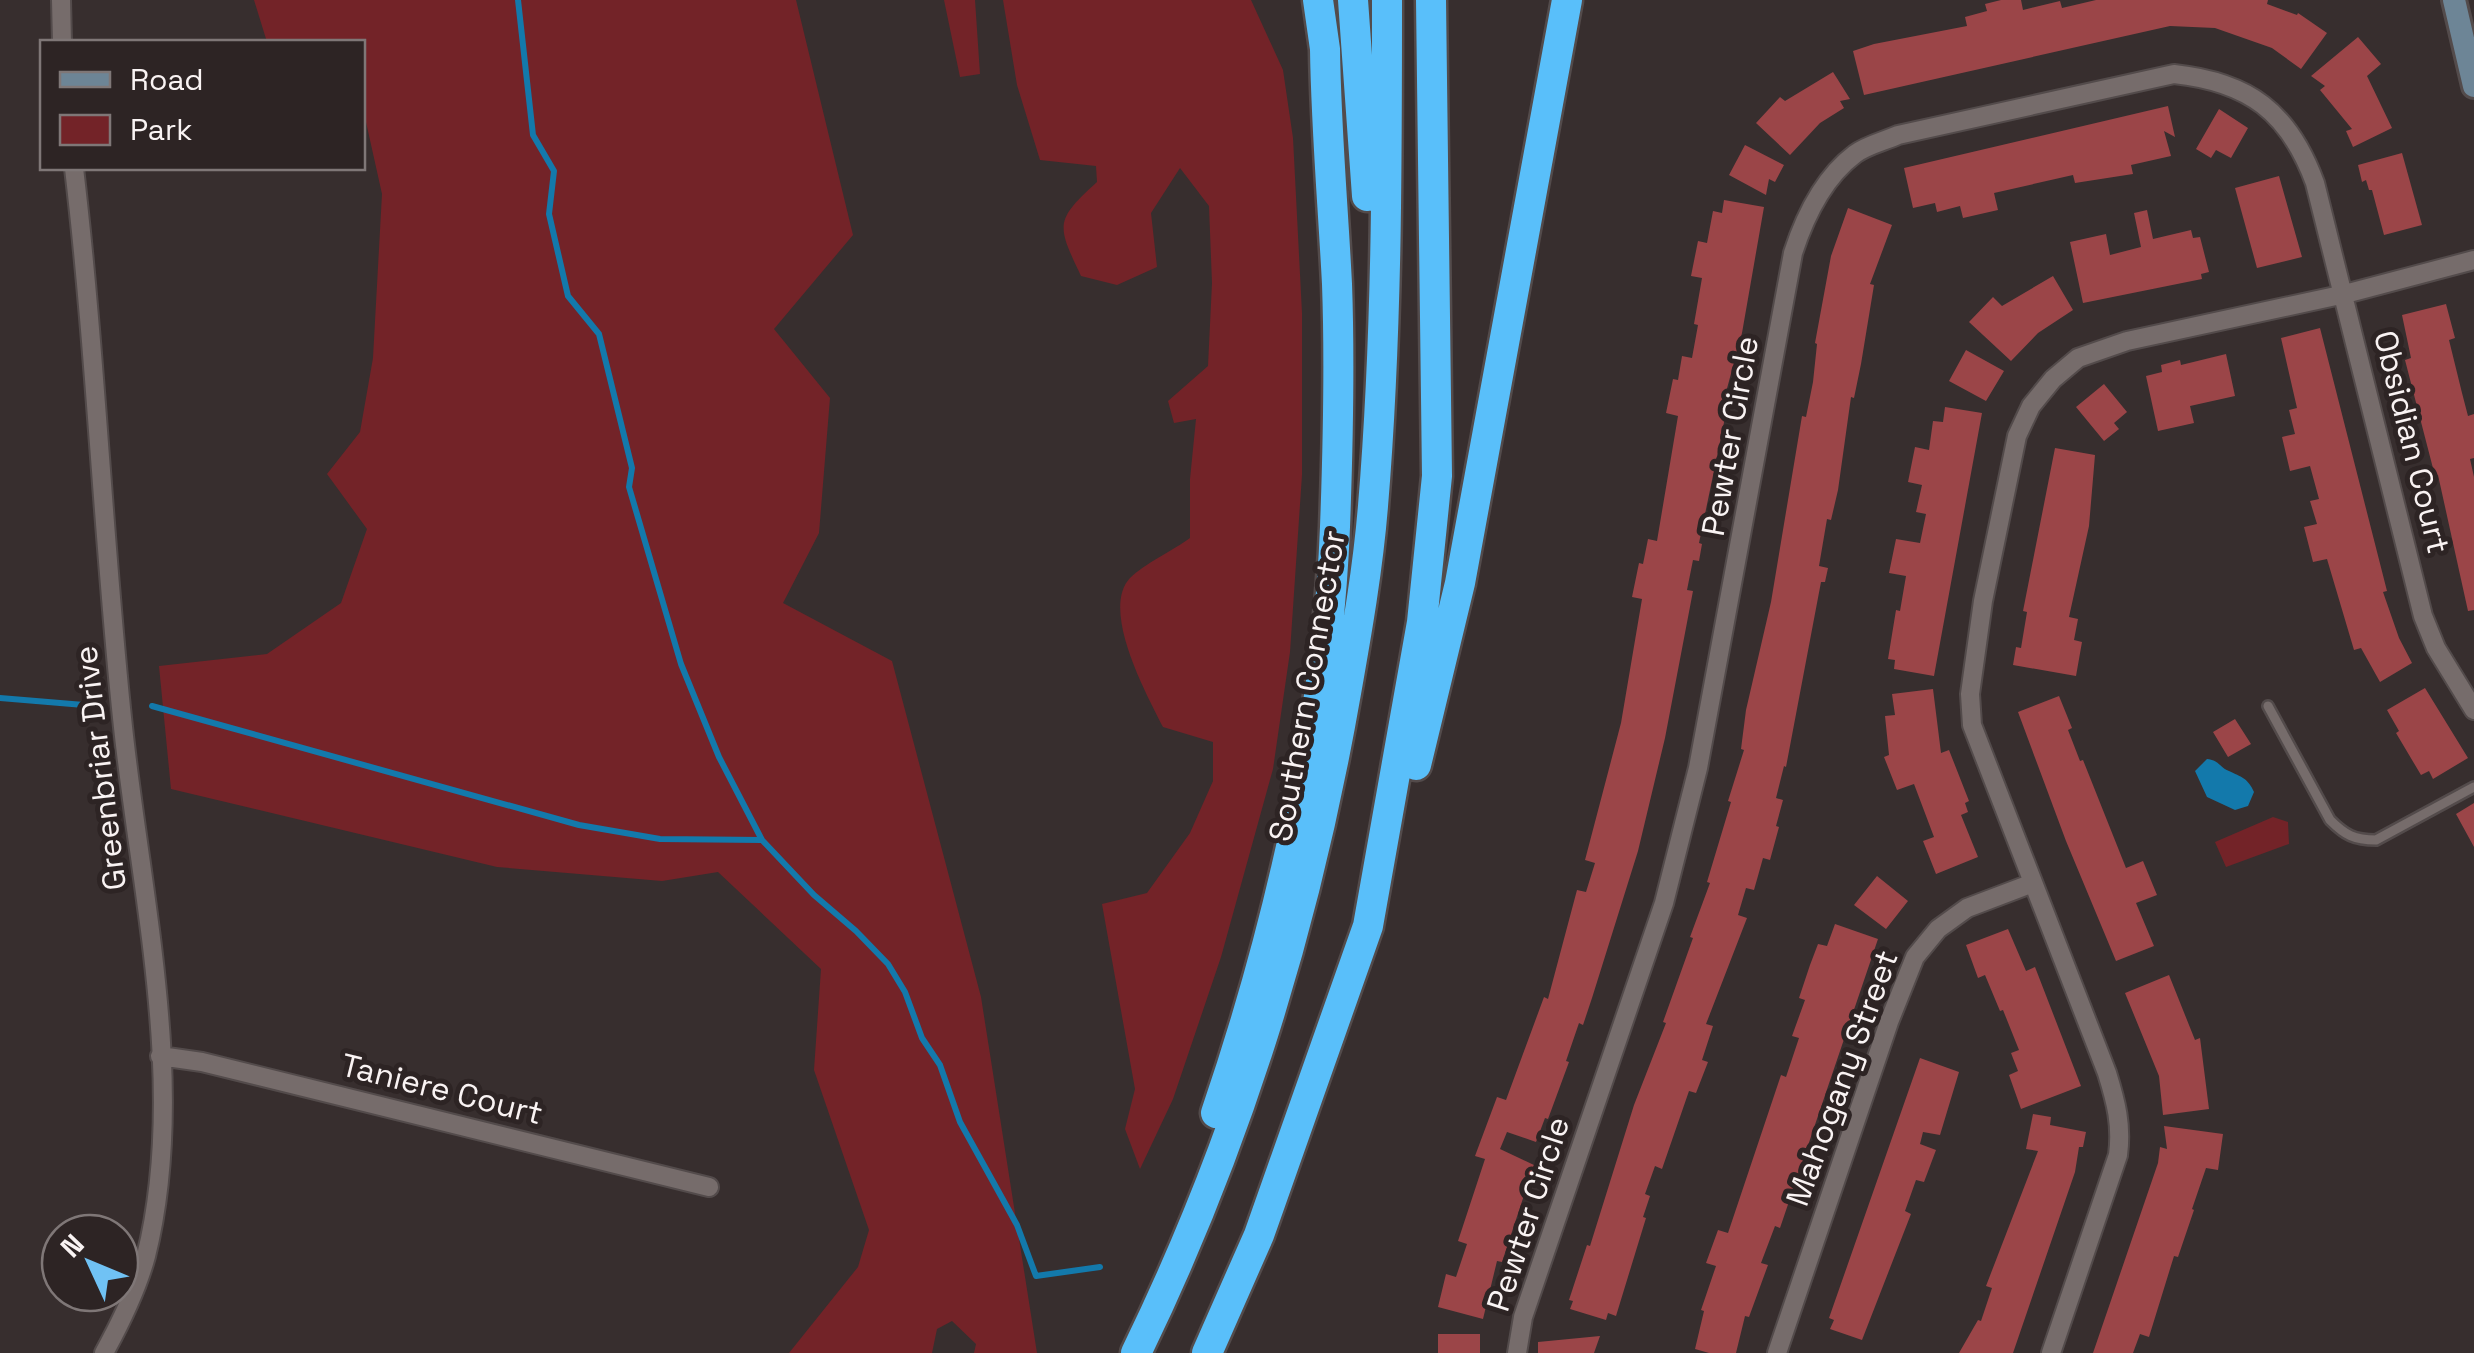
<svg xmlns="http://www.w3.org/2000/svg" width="2474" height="1353" viewBox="0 0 2474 1353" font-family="'Space Grotesk',sans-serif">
<rect width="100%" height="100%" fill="#372e2e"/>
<!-- green -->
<path fill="#732328" d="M254,0H796L853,235L774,329L830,398L819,533L783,603L892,661L981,997L1037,1353H974L976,1344L952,1321L937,1329L932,1353H789L858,1267L869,1230L814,1070L821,969L718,872L662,881L497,867L171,789L159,666L267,654L341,603L367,529L327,474L360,432L373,358L382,194L366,122H363L362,42H267Z
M944,0H975L980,74L960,77Z
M1003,0H1251L1283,70L1293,138L1302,313V475L1290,652L1273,769L1221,957L1173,1099L1140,1169L1125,1129L1135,1089L1102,904L1147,893L1190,833L1213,781V742L1163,727C1147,695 1100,610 1130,578C1144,564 1174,550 1190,538V479L1196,419L1174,423L1168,401L1208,366L1212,283L1209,206L1180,168L1151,213L1157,267L1117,285L1081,276C1057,225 1054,221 1097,182L1096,166L1040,160L1017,85Z
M2273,817L2288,822L2289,844L2226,867L2215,842Z"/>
<!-- water -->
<path fill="#1379ab" d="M2207,759C2219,760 2219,767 2229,771C2241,777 2248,778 2254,792L2248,806L2235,810L2207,797L2195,771Z"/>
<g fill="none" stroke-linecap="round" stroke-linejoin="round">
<!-- stream -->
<path stroke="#1379ab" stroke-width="6" d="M518,0L533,135L554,171L549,214L568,296L599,334L632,468L629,487L681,664L719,757L762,840L814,895L856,931L888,964L905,992L922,1038L940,1065L960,1122L1017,1225L1036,1276L1100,1267
M0,698L84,705
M152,706L579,825L660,839L762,840"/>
</g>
<!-- building -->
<path fill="#9b4548" d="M2001,0H2021L2023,10L2060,1L2062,8L2096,0H2268L2267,4L2297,15L2298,13L2327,33L2301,69L2272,48L2215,28L2170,26L1864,95L1853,51L1874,44L1967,26L1965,17L1987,11L1985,4Z
M2358,37L2381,64L2367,76L2392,128L2353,147L2346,131L2352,129L2320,90L2325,86L2311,76Z
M1833,72L1850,99L1840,101L1844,108L1820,123L1790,155L1756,123L1780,97L1785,101Z
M2168,106L2175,137L2164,131L2171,156L2131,165L2133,174L2075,183L2073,175L1994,193L1998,210L1963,218L1960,206L1937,212L1935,203L1913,208L1904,168Z
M2219,109L2248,128L2231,158L2216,150L2211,158L2196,149Z
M1745,145L1784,165L1775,182L1769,179L1766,195L1729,175Z
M2402,153L2422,225L2384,235L2372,190H2369L2366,180L2362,182L2358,165Z
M2279,176L2302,257L2257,268L2235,188Z
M1724,200L1764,207L1742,333L1722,407L1727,408L1699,543L1702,544L1699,561L1693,560L1687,590L1693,591L1665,738L1638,851L1592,998L1583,1025L1579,1023L1566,1061L1569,1062L1548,1119L1545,1118L1536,1142L1507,1132L1500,1149L1534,1165L1502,1262L1497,1261L1483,1319L1438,1307L1446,1274L1456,1277L1467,1244L1458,1241L1485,1159L1475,1156L1497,1097L1506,1100L1544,997L1548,999L1577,890L1586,892L1595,863L1585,860L1621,723L1642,599L1632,597L1639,563L1643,564L1648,539L1657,541L1678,416L1666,413L1673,379L1678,380L1682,356L1692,358L1698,325L1694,324L1702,278L1691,276L1698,241L1707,243L1713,211L1722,213Z
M1848,208L1892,225L1870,284L1874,285L1861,364L1854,398L1851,397L1838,490L1831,520L1827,519L1819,566L1828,568L1825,582H1821L1786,767L1784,766L1776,798L1783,800L1776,826L1779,827L1770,860L1763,858L1754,890L1746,888L1738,915L1747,918L1706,1024L1713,1026L1702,1060L1708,1062L1696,1093L1689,1091L1662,1169L1655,1166L1645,1194L1650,1196L1643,1217L1646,1218L1616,1316L1608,1313L1606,1320L1570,1309L1573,1301L1569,1300L1587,1245L1590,1246L1634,1105L1666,1023L1663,1022L1693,938L1690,937L1710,883L1707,882L1731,802L1728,801L1744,750L1741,749L1746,710L1771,602L1802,416L1806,417L1813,382L1817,344L1815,343L1831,256Z
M2147,210L2153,239L2191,230L2193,238L2200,237L2209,272L2201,274L2202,279L2083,303L2070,242L2106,234L2110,255L2141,247L2134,213Z
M2053,276L2073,310L2038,333L2011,361L1969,322L1993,297L2002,306Z
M2446,304L2455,338L2449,340L2462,393L2468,416L2474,414V458L2470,459L2474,477V610L2468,611L2438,475L2435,476L2405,360L2411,358L2402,315Z
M2320,328L2387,591L2383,592L2399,638L2412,663L2380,682L2361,648L2354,650L2327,559L2313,562L2304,527L2317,524L2310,501L2319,499L2310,466L2290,471L2282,437L2295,434L2289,410L2297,408L2281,338Z
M1966,350L2004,371L1986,401L1949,381Z
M2226,354L2235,396L2190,406L2194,423L2158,431L2146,376L2162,372L2161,365L2180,360L2181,365Z
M2104,384L2127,412L2114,423L2119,429L2104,441L2076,407Z
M1945,407L1982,413L1934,676L1894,669L1895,660L1888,659L1896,610L1900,611L1906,576L1889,573L1896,539L1920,543L1926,514L1916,512L1922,485L1908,482L1915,447L1929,450L1933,421L1943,422Z
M2055,448L2095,455L2089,526L2069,617L2078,619L2074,640L2082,642L2076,676L2013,665L2016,647L2021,648L2027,612L2023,611Z
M2425,688L2468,758L2433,779L2429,771L2421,775L2396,733L2399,731L2387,710Z
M1933,689L1941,753L1949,750L1969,801L1965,803L1968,812L1961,815L1978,857L1936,874L1923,841L1934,837L1914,784L1897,790L1884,757L1889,755L1885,716L1895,715L1892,694Z
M2059,696L2072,728L2068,730L2080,761L2083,760L2126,868L2143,861L2157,895L2136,903L2154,946L2116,961L2066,841L2018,712Z
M2235,719L2251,744L2228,757L2213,732Z
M2474,803V847L2456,814Z
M1877,876L1908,901L1886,929L1854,905Z
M1835,924L1878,939L1780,1228L1775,1226L1761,1263L1768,1265L1749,1317L1745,1316L1736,1353H1709L1695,1349L1704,1311L1701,1310L1716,1266L1706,1263L1718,1230L1728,1233L1781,1075L1786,1077L1799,1038L1792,1036L1805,1000L1799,998L1810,965L1818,944L1827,946Z
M2008,929L2026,971L2035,967L2081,1086L2021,1109L2009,1075L2018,1071L2011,1053L2019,1050L2003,1010L2000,1011L1985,975L1978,978L1966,945Z
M2169,975L2195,1040L2200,1038L2209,1109L2163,1115L2159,1076L2125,993Z
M1920,1058L1959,1072L1940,1135L1923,1132L1920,1144L1936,1150L1924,1182L1916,1180L1905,1211L1911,1214L1862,1340L1830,1329L1834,1320L1829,1318Z
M2033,1114L2051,1117L2050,1125L2086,1132L2083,1147H2079L2075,1172L2013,1353H1959L1978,1320L1981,1321L1992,1288L1986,1286L2038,1151L2026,1149Z
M2164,1126L2223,1134L2218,1170L2206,1168L2192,1209L2194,1210L2178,1257L2174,1256L2149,1337L2140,1334L2133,1353H2093L2158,1163L2160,1147L2167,1149Z
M1438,1334H1480V1353H1438Z
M1600,1336L1594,1353H1538V1342Z"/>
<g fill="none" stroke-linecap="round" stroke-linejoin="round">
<!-- lane casing -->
<g stroke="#534b4b" stroke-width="14">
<path id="lane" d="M2268,706L2330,820C2345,835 2354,840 2376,840L2474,787"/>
</g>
<!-- street casing -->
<g stroke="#534b4b" stroke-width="22">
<path id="street" d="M61,0L62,42
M74,168C96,353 103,541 123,727C141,896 188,1088 146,1256C137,1290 121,1322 104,1353
M160,1056L202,1062L709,1187
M1517,1353L1523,1317L1664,903L1698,768L1793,253C1805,216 1823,178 1855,154C1867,145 1885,141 1898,135L2174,74C2249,82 2289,112 2315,183L2423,616L2436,648L2474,710
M1777,1353L1889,1022L1915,957L1938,929L1967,908L2033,883
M2051,1353L2118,1155C2122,1125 2116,1102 2107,1073L1972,725L1970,694L1983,601L2017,436L2031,406L2053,379L2078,358L2127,341L2345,294L2474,260"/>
</g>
<!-- secondary casing -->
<g stroke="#534b4b" stroke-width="28">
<path id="secondary" d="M2454,0L2474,86"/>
</g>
<!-- highway casing -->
<g stroke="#534b4b" stroke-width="35">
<path id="highway" d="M1353,0L1367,196
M1416,765L1460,583L1567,0
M1216,1113C1278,932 1328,717 1335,527C1338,446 1340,365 1337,284C1333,206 1326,127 1325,49L1318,0
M1136,1353C1238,1144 1306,922 1346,693C1357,631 1368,568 1373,506C1387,338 1387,169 1387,0
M1207,1353L1259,1235L1368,926L1422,622L1437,476L1431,0"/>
</g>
<!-- lane -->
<use href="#lane" stroke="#766c6b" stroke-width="9"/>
<!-- street -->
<use href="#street" stroke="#766c6b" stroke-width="18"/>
<!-- secondary -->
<use href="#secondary" stroke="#6d8596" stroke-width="22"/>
<!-- highway -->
<use href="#highway" stroke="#59bffa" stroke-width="30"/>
</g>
<g text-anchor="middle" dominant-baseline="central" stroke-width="10" stroke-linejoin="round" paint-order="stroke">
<!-- street labels -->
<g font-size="32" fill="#f9f3f3" stroke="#2d2424">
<text transform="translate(1730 436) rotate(-80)">Pewter Circle</text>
<text transform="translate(2412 442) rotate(76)">Obsidian Court</text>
<text transform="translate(1307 686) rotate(-80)">Southern Connector</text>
<text transform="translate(100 768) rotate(-97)">Greenbriar Drive</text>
<text transform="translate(1842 1078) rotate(-70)">Mahogany Street</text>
<text transform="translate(442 1089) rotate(14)">Taniere Court</text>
<text transform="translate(1528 1214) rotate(-72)">Pewter Circle</text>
</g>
</g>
<!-- legend -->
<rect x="40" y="40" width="325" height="130" fill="#2d2424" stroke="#7f7777" stroke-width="2.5"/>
<rect x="60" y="72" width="50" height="15" fill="#6d8596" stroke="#7f7777" stroke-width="2.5"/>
<text x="130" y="90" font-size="30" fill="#f9f3f3">Road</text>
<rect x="60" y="115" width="50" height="30" fill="#732328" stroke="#7f7777" stroke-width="2.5"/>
<text x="130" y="140" font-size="30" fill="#f9f3f3">Park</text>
<!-- north arrow -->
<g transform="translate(90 1263) rotate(314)"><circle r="48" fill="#2d2424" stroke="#7f7777" stroke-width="2.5"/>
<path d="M0-8L18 38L0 25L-18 38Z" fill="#70c2f4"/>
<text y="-15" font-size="28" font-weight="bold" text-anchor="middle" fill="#f9f3f3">N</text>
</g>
</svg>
